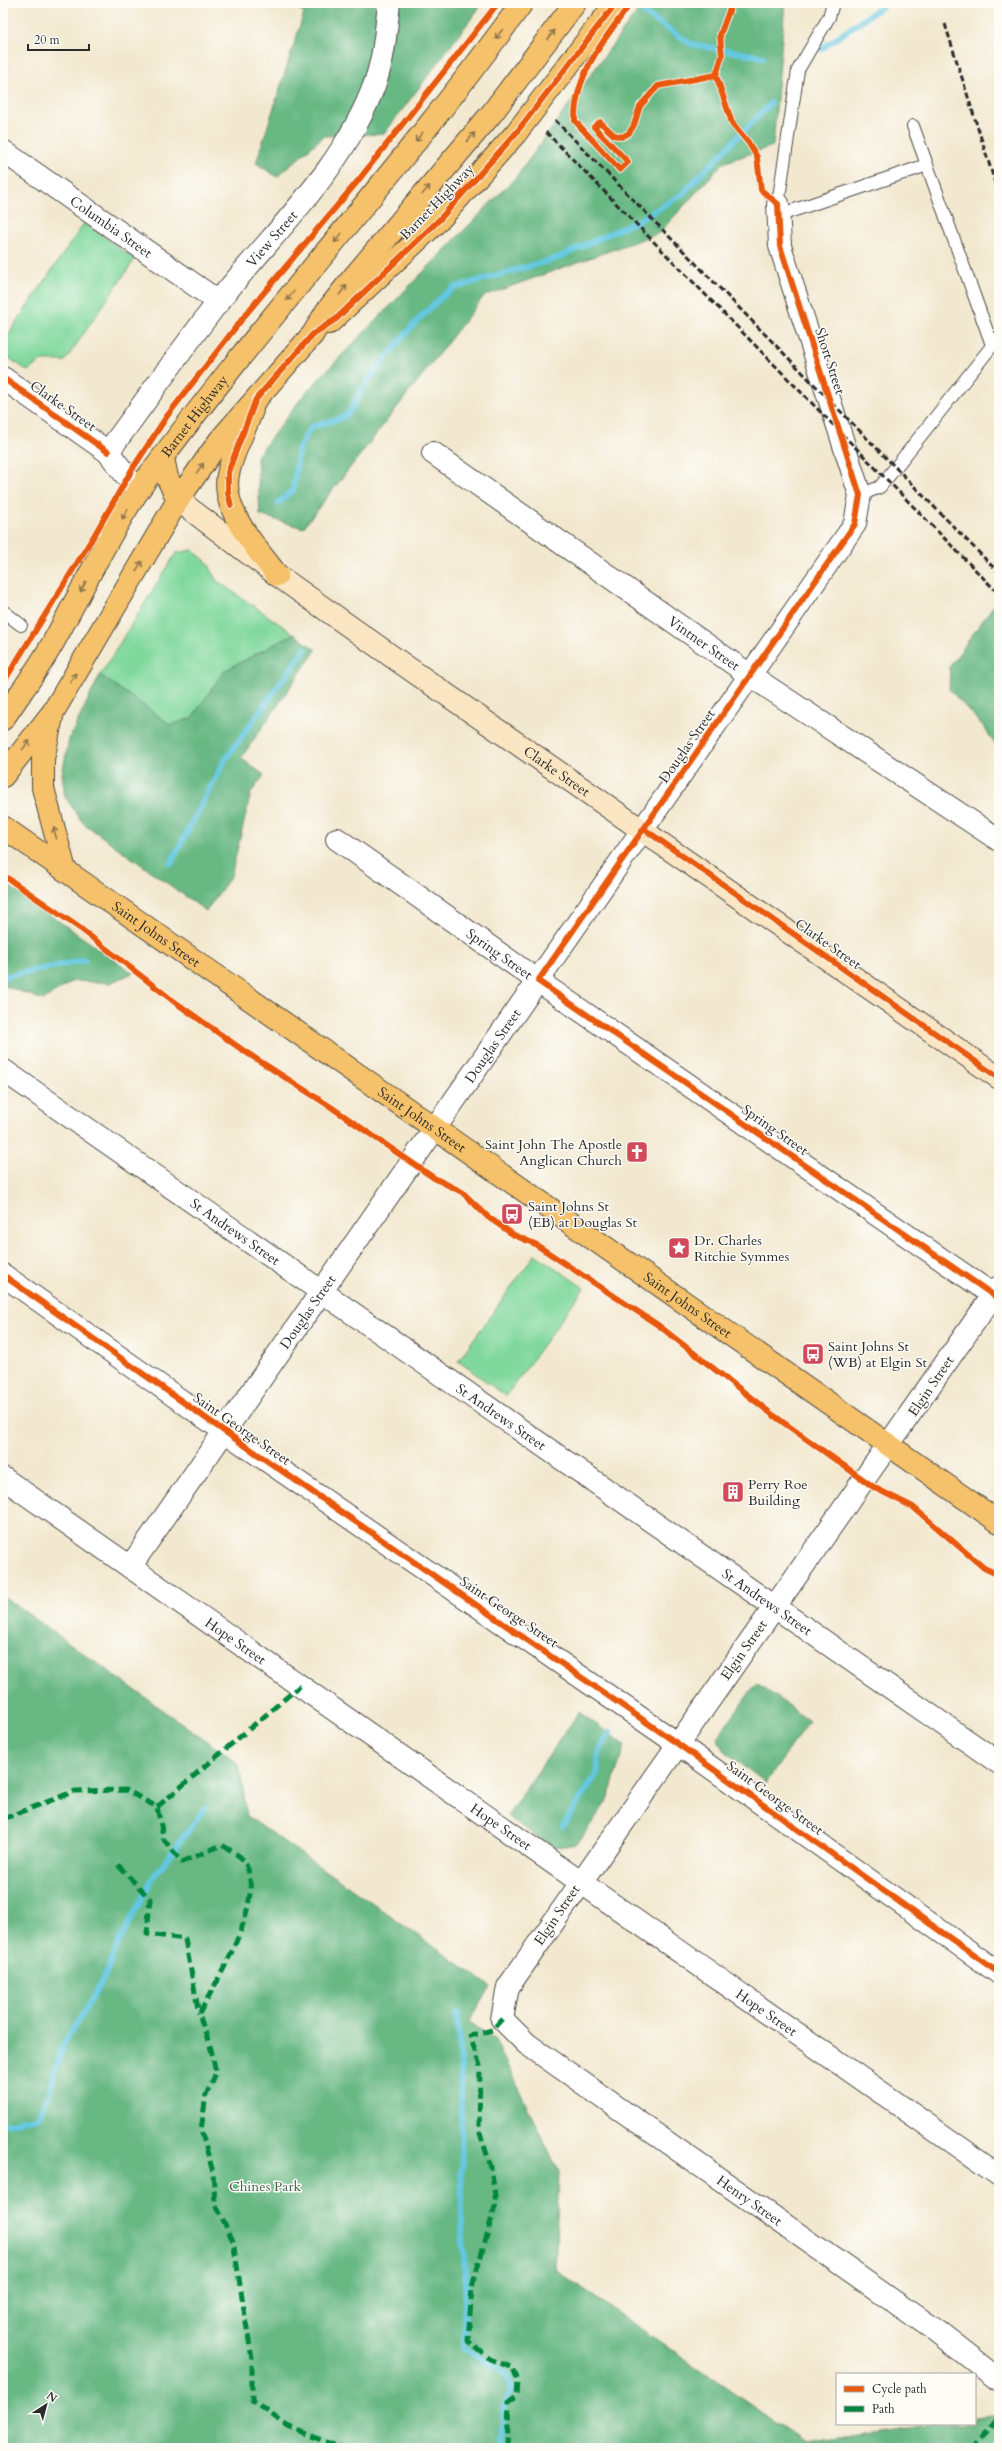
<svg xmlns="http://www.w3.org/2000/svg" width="1002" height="2451" viewBox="0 0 1002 2451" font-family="Cardo,serif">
<rect width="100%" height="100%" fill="#fdfcf7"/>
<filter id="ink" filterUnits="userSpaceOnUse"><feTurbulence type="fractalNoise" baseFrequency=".025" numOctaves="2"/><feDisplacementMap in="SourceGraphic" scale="8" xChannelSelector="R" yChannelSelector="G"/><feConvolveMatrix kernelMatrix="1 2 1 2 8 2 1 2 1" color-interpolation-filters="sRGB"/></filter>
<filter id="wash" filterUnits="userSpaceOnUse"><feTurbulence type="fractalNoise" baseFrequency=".012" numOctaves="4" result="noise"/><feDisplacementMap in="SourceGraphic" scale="16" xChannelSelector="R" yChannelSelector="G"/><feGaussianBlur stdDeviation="0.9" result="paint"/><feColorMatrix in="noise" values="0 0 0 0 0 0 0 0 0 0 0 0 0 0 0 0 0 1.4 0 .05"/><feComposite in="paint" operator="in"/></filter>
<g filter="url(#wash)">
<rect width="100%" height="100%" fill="#f2e8cf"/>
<!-- green -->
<path fill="#80d89d" stroke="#568264" d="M84,223L135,259L65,361H41L28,371L3,354V342Z
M193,550L208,563L216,580L294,634L224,671L192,718L171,725L100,675L176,553Z
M535,1254L584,1288L506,1396L458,1361Z"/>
<!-- forest -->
<path fill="#68b884" stroke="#4a7258" d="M291,3H483L384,134L324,136L277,177L256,163L304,13Z
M643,3H785L773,146L723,163L659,233L484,296L303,528L260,515L257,456L307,391L517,176Z
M996,602L999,605V750L983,726L949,689L950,666Z
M294,634L316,650L241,758L264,775L251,793L231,876L206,911L83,823L65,797L62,774L69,739L100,675L171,725L192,718L224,671Z
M3,882L133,973L110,983L73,981L43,1000L3,985Z
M3,1596L239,1764L247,1816L490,1986L469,2023L494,2038L559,2173L555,2269L805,2443L935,2424H975V2418L999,2415V2448H3Z
M757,1683L809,1721L766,1783L723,1750L717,1737Z
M579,1712L625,1745L607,1801L577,1844L553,1848L507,1816Z"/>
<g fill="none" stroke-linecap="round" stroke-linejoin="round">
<!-- stream -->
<path stroke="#63c7e1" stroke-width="6" d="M955,3L968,5
M644,13L691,44L763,57
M821,49L887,3
M278,503L293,490L299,447L311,427C321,423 337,421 345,416C355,409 357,394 365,385C391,351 419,314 453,288L555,259L641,219L681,195L771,103
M171,863L225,760L305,649
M3,977L85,960
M563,1826L597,1773L599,1752L610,1732
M457,2013L461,2068L462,2227L466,2286L463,2347L507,2375L512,2389L504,2406L501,2448
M3,2124L38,2118L48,2097L63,2045L101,1984L119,1942L152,1879L205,1808"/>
</g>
</g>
<g filter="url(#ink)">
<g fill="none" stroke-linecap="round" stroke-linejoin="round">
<!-- service casing -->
<g stroke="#494744" stroke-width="14">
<path id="service" d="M913,126L992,345
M778,204L798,70L829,17L833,3
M777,216L927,165
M860,495L880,487L999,337
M3,611L21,625"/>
</g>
<!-- minor casing -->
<g stroke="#494744" stroke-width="24">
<g id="minor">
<path id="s1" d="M3,151L219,302"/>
<path d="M3,378L108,452L138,491"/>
<path id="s2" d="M108,452C145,402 181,350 219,301C274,231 344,169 375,83C384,58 386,30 389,3"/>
<path id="s3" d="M433,453L751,676L999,840"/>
<path id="s4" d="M337,839L538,981L999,1299"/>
<path id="s5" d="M3,1070L999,1763"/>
<path d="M3,1275L224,1431L678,1744L999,1973"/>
<path id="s6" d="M999,1287L508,1987L502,2019L527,2044L936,2331L999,2380"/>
<path id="s7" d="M3,1478L999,2175"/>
<path id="s8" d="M130,1567L855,524L860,495L780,246L778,204"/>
</g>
</g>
<!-- secondary casing -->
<g stroke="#494744" stroke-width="24">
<g id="secondary">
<path id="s9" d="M178,500L277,575L404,665L999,1078"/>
</g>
</g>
<!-- primary casing -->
<g stroke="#494744" stroke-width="24">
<g id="primary">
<path d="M329,323L440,219L516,133L616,3"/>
<path d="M252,410C245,430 234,449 229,470C218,508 256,547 277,575"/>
<path d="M163,458L167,477L178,500"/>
<path d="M52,717L43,759V788L65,870"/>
<path id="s10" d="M3,719C19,695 36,672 50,648C82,592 109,531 147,478C267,315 404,166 522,3"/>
<path d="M3,776L53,712L178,500L220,440L313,334L326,312L352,279L492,113L575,3"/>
<path id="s11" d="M3,827L999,1522"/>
</g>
</g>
<!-- service -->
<use href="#service" stroke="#fff" stroke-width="12"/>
<!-- minor -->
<use href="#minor" stroke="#fff" stroke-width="22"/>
<!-- secondary -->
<use href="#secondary" stroke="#fbe6c4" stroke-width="22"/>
<!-- primary -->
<use href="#primary" stroke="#f5c16b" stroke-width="22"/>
<!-- rail -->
<path stroke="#2b2b2b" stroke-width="3" stroke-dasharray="6 3" stroke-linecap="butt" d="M945,24L999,195
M555,120L999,573
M546,132L999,594"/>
<!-- quiet -->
<path stroke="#00873e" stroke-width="5" stroke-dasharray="10 5" stroke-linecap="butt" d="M157,1807L300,1686
M3,1819L75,1791L126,1790L157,1807L164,1840L182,1862L222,1845C228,1849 240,1855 244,1861C268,1899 217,1980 199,2014L211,2049L216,2073L206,2095L201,2130L213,2172L215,2203L233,2241L252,2359V2400L287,2426L341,2448
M118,1865L150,1899L147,1934L185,1939L199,2014
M502,2019L492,2030L470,2036L480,2066L479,2130L491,2167L496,2203L472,2287L468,2341L490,2359L513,2368L518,2381L517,2397L509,2402L507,2448
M971,2448L999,2417"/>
<!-- cycleway casing -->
<g stroke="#fdfcf7" stroke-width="8">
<path id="cycleway" d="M631,3C605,38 574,75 575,121L620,170L628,162L594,127L600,122L614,135L622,137L629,133L634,125L640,106L658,86L716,75
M732,3L720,35L722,56L716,75L732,123L748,142L757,157L761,190L778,204L780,246L860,495L855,524L538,981L999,1299
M3,378L108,452
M231,505L228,494V472L256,399L313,334L336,319L440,219L516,133L616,3
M3,683L95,534L133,468L167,416L246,314L357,182L498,3
M644,829L999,1078
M3,875L81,929L172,1000L244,1051L331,1107L434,1178L462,1192L488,1217L514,1235L535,1244L658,1325L773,1415L875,1488L913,1507L984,1568L999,1575
M3,1275L224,1431L678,1744L999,1973"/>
</g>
<!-- cycleway -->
<use href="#cycleway" stroke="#e8590c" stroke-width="6"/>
</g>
<!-- one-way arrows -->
<defs><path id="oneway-shaft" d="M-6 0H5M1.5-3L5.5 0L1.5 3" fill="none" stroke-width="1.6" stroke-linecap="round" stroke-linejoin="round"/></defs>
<g stroke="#90764b">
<use href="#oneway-shaft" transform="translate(499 34) rotate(127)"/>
<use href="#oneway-shaft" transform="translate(551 35) rotate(-53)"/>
<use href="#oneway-shaft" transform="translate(419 137) rotate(129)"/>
<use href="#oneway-shaft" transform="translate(471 137) rotate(-50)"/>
<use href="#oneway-shaft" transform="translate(426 190) rotate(-50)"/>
<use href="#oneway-shaft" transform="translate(338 238) rotate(129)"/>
<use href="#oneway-shaft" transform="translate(343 290) rotate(-52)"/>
<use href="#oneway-shaft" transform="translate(290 296) rotate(130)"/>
<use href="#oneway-shaft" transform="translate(200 468) rotate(-54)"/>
<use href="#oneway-shaft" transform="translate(125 514) rotate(120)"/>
<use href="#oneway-shaft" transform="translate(139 566) rotate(-60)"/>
<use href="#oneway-shaft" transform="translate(83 587) rotate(119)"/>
<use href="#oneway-shaft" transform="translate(73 678) rotate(-59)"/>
<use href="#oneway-shaft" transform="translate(26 745) rotate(-51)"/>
<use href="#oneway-shaft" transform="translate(55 833) rotate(-105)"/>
</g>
</g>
<!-- icons -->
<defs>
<g id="church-square" transform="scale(1.15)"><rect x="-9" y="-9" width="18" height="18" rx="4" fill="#d1495b" stroke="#fdfcf7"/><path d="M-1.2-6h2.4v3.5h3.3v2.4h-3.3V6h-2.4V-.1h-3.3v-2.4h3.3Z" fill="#fff"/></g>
<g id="bus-square" transform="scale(1.15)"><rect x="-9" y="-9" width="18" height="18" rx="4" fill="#d1495b" stroke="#fdfcf7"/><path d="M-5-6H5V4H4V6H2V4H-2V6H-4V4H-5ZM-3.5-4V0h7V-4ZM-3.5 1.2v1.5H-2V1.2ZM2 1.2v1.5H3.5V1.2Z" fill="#fff"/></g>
<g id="sight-square" transform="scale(1.15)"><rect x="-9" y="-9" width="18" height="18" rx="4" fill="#d1495b" stroke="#fdfcf7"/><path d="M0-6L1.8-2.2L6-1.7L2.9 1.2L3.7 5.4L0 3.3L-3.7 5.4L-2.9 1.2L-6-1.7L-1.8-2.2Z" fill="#fff"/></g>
<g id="building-square" transform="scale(1.15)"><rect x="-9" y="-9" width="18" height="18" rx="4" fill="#d1495b" stroke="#fdfcf7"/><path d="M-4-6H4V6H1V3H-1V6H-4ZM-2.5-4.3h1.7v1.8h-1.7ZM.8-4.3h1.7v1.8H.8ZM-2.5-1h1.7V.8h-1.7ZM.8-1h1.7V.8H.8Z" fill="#fff"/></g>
</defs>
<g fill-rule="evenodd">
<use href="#church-square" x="637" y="1152"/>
<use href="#bus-square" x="512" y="1214"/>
<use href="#sight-square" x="679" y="1248"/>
<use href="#bus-square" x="813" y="1354"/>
<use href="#building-square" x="733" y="1492"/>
</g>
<g text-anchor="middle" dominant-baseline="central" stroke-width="3" stroke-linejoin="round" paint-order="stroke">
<!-- street labels -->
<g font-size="14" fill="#2b2b2b" stroke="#fdfcf7">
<text transform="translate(437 202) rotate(-46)">Barnet Highway</text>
<text stroke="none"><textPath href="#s1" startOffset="132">Columbia Street</textPath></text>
<text stroke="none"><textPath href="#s2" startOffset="269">View Street</textPath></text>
<text transform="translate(830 361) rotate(72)">Short Street</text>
<text transform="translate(63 406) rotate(35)">Clarke Street</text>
<text stroke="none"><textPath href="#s10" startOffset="359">Barnet Highway</textPath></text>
<text stroke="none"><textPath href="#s3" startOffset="331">Vintner Street</textPath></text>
<text transform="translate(687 746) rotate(-55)">Douglas Street</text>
<text stroke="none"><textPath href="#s9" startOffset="466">Clarke Street</textPath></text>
<text stroke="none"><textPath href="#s11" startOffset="187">Saint Johns Street</textPath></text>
<text transform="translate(828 944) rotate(35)">Clarke Street</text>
<text stroke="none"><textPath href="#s4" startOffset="199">Spring Street</textPath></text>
<text stroke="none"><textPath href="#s8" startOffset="635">Douglas Street</textPath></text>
<text stroke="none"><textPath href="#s11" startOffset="511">Saint Johns Street</textPath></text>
<text transform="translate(775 1130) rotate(35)">Spring Street</text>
<text stroke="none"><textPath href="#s5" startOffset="283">St Andrews Street</textPath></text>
<text stroke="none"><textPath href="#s11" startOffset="835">Saint Johns Street</textPath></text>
<text stroke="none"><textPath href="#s8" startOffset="311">Douglas Street</textPath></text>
<text transform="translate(931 1386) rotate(-56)">Elgin Street</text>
<text stroke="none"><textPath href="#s5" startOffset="607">St Andrews Street</textPath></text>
<text transform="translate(242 1429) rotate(35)">Saint George Street</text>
<text stroke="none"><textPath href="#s5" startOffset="931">St Andrews Street</textPath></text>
<text transform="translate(509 1612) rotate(34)">Saint George Street</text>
<text stroke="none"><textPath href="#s7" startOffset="284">Hope Street</textPath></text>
<text transform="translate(744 1650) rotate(-55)">Elgin Street</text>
<text transform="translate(775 1798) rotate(36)">Saint George Street</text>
<text stroke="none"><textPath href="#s7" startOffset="608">Hope Street</textPath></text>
<text transform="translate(557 1915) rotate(-56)">Elgin Street</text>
<text stroke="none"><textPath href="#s7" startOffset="932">Hope Street</textPath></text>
<text stroke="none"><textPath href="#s6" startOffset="1195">Henry Street</textPath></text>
</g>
<!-- poi labels -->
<g font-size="14" fill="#2b2b2b" stroke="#fdfcf7" text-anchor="start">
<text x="622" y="1144" text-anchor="end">Saint John The Apostle<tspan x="622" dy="16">Anglican Church</tspan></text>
<text x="528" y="1206">Saint Johns St<tspan x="528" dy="16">(EB) at Douglas St</tspan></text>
<text x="694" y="1240">Dr. Charles<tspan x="694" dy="16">Ritchie Symmes</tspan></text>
<text x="828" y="1346">Saint Johns St<tspan x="828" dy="16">(WB) at Elgin St</tspan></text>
<text x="748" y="1484">Perry Roe<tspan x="748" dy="16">Building</tspan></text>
</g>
<!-- park labels -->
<g font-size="14" fill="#445f4d" stroke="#fdfcf7">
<text x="265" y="2186">Chines Park</text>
</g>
</g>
<!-- margin -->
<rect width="1002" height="2451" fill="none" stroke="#fdfcf7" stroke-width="16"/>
<!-- legend -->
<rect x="836" y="2373" width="140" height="52" fill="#fdfcf7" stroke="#a9a8a5"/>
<rect x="844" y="2386" width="20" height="6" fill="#e8590c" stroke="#a9a8a5"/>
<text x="872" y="2393" font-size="12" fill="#2b2b2b">Cycle path</text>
<rect x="844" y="2406" width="20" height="6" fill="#00873e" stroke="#a9a8a5"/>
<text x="872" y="2413" font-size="12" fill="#2b2b2b">Path</text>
<!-- north arrow -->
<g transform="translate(46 2405) rotate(36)" stroke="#fdfcf7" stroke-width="3" paint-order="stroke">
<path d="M0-3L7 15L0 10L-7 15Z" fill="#2b2b2b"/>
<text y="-6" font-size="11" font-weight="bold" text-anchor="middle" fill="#2b2b2b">N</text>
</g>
<!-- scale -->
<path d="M28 44v6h61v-6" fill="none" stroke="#2b2b2b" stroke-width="2"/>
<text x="34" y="44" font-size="12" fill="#2b2b2b" stroke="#fdfcf7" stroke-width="3" paint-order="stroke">20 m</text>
</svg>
